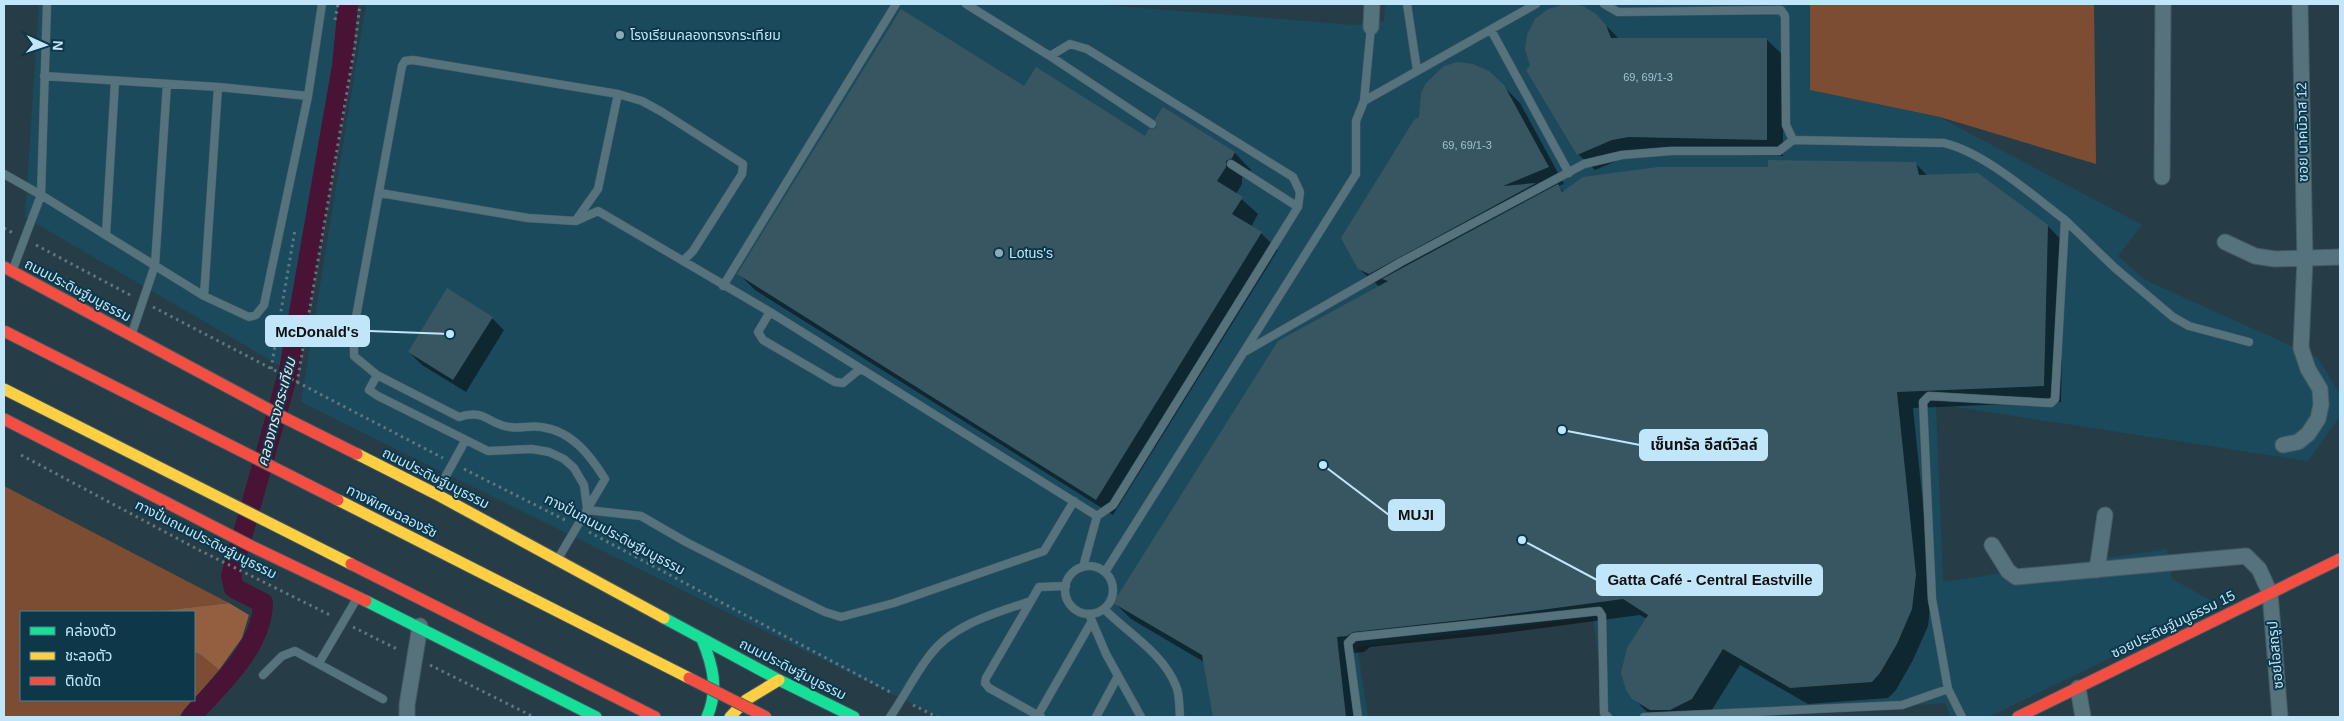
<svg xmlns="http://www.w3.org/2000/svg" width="2344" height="721" viewBox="0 0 2344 721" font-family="Arial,'Noto Sans Thai',sans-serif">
<rect width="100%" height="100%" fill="#263d47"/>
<!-- built -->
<path fill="#1c4a5d" d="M39,4H340L332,70L282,367L25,217Z
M366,4H1091L1356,25L1384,22L1385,4H1810V90L1939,117L2142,225L2118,256L2145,280L2318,358L2340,394V416L2308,461L1936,404L1943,582L2167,549L2172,579L2219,605L1989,717H1951L1945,703L1756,717H1606L1593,617L1357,647L1368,717H939L301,402Z"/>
<!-- green -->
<path fill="#7c4d33" d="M1810,4H2094L2096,164L1940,117L1810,90Z
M4,486L229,603L151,612H21V700H194V652L201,655L219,670L179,717H4Z"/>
<!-- forest -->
<path fill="#945f41" d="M229,603L249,615L242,638L219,670L201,655L194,652V612H151Z"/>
<!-- shadow -->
<path fill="#0007" d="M1596,15L1619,39H1766L1783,55V156L1646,153L1628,156L1595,170L1578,154Z
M1503,86L1520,103L1564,184L1558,186L1564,192L1769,168L1915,163L1928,176L2048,226L2064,243L2061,402L1913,408L1932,592L1928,626L1913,660L1896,690L1888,698L1808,704L1740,665L1708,716L1650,715L1633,698L1647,619L1640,615L1497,634L1370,647L1364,652L1353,653L1360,717H1214L1204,662L1131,619L1115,603L1380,287L1359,269Z
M1024,88L1145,138L1158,127L1163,108L1235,153L1251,170L1248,175L1242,178V184L1236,194L1258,214L1251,227L1261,233L1278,250L1113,515L755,290L739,274Z
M492,318L504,330L466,392L422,365L409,352Z"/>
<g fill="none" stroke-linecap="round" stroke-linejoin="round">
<!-- canal -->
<path stroke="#491335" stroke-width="20" d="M191,717C219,685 262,648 263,603L234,588L231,576L289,370L342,66L348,4"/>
</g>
<!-- building -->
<path fill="#385662" d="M1566,4L1583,6L1596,14L1606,25L1611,38H1767V140L1629,137L1612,140L1577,155L1526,70L1530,66L1525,49L1527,35L1535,19L1548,9Z
M901,9L1024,86L1036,67L1145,136L1149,129H1154L1157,127L1155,119L1163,107L1235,152L1232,158L1226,161V167L1217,181L1243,197L1232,214L1262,232L1096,500L737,274Z
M1458,62L1473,64L1489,71L1504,85L1549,167L1503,186L1536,183L1369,274L1358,269L1341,238L1414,120L1419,117L1421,93L1426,83L1444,66Z
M1768,160L1916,162L1919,175L1978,173L2048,225L2044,386L1897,392L1916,575L1912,609L1897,644L1880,673L1872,682L1790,688L1723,649L1692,699L1670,710H1650L1632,699L1626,690L1621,673L1627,648L1648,615L1623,599L1480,618L1353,632L1347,636L1337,637L1346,717H1213L1202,655L1113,603L1278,341L1388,281L1382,279L1404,267L1558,184L1562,192L1583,177L1658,167H1768Z
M447,288L493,317L453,380L408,352Z"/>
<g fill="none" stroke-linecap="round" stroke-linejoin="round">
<!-- lane casing -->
<g stroke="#465b64" stroke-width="9">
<path id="lane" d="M966,4L1050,56L1152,124
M1407,4L1417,70
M1604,4L1618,12L1781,10L1785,16L1786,125L1793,140L1944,143C1985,153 2031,194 2065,220L2055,399L2051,403L1929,396L1923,402L1932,599L1948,689L1962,717
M1491,30L1569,173
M1050,56L1070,44L1087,49L1293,177L1300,192L1298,207L1113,505L1097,516L1083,567
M44,76L218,87L308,96
M1364,101L1371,27
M1231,164L1298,207
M4,174L41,195L204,296L249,317L256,315L264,305L308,96L322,4
M380,193L528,218L576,221L598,211L770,312L1097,516
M576,220L598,189L618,94
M2065,220L2115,268L2173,317L2189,326L2249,342
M106,234L115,81
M13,269L41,195L47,4
M723,286L896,4
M204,296L218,87
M770,312L758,332L763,340L835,382L843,383L860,369
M132,333L155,265L167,84
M1246,351L1401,262L1584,164L1622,155L1671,151H1779L1793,140
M377,375L369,390L378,396L488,451L532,449L549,452L564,459L574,468L584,485L587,508
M437,492L465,441
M587,510L641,516L686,542L780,590L825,612L841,617L894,603L1044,551L1074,501
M559,557L605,479C590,455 572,431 541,427C531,425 520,429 510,427C488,425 486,408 459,417L377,375L354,356V328L402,66L405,61L413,60L618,94L642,101L662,112L743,164L742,174L693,251L683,261
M1065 590a24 24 0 1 1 48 0a24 24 0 1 1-48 0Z
M1105,572L1356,174V121L1364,101L1536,4
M1031,601L986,678L985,683L989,688L1041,717
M1104,609C1128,633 1163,653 1176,686C1180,695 1179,707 1180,717
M1089,614L1106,654L1141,717
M319,663L356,600
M263,675L282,656L295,651L383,699
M1038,715L1092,621
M890,717C904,697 915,674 930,655C953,624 996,613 1031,601L1039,587L1066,586
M1096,717L1118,676
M1358,717L1348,643L1354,637L1599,611L1602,616L1604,713L1608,717
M1644,717L1902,705L1948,689"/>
</g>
<!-- street casing -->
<g stroke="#465b64" stroke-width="17">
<path id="street" d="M1371,27L1372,4
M2162,177L2163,4
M2225,242L2255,256L2275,259L2340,257
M2283,445L2298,442L2308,434L2318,419L2321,405L2320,389L2308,369L2301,348L2305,260L2300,4
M1992,545L2008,571L2016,577L2246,556L2259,569L2270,593L2280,717
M2097,570L2105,515
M2078,688L2083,717
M407,717V705L420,626"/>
</g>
<!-- fast casing -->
<g stroke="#465b64" stroke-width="13">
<path id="fast" d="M366,601L596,717
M664,618L779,680L854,717
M702,639C713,666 719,689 707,717"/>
</g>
<!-- slow casing -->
<g stroke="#465b64" stroke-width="13">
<path id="slow" d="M4,389L351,564
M357,454L436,494L664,618
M730,717L746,700L779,680"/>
</g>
<!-- jam casing -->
<g stroke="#465b64" stroke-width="13">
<path id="jam" d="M4,267L283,417L357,454
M4,419L251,546L366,601
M351,564L655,717
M2018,717L2340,559"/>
</g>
<!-- path -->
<path stroke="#5f767f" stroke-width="3" stroke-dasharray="2.5 4" stroke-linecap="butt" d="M335,20L338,4
M4,228L13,233
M36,245L132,296
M153,307L443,458
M271,369L295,230
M297,383L355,45L360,4
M21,455L197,549L332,616
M464,469L565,520
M589,532L890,692
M353,627L399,650
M430,665L534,717
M913,705L937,717"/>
<!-- lane -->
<use href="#lane" stroke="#56727d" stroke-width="8"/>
<!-- street -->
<use href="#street" stroke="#56727d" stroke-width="15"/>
<!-- fast -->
<use href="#fast" stroke="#16e098" stroke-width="11"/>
<!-- slow -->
<use href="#slow" stroke="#ffcf43" stroke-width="11"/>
<!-- jam -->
<use href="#jam" stroke="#f24e42" stroke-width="11"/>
<!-- slow-bridge casing -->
<g stroke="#465b64" stroke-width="13" stroke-linecap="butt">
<path id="slow-bridge" d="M338,500L689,678"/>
</g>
<!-- jam-bridge casing -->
<g stroke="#465b64" stroke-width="13" stroke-linecap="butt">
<path id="jam-bridge" d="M4,331L338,500
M689,678L766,717"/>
</g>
<!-- slow-bridge -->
<use href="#slow-bridge" stroke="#ffcf43" stroke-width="11"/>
<!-- jam-bridge -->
<use href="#jam-bridge" stroke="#f24e42" stroke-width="11"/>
</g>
<!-- markers -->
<g fill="#8babbb" stroke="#0c384a" stroke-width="2">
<circle cx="620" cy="35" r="5"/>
<circle cx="999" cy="253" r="5"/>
</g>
<g text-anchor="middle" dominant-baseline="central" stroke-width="4" stroke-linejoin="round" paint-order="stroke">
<!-- number labels -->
<g font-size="11" fill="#9fc2d3">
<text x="1648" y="77">69, 69/1-3</text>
<text x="1467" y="145">69, 69/1-3</text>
</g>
<!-- poi labels -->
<g font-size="14" fill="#c1e6f9" stroke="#0c384a" text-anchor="start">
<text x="630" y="35">โรงเรียนคลองทรงกระเทียม</text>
<text x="1009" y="253">Lotus's</text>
</g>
<!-- street labels -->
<g font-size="14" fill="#c1e6f9" stroke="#0c384a">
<text transform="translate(2302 132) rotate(-91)">ซอย นาคนิวาส 12</text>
<text transform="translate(78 290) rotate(28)">ถนนประดิษฐ์มนูธรรม</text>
<text transform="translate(436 478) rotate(27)">ถนนประดิษฐ์มนูธรรม</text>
<text transform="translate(392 511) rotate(27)">ทางพิเศษฉลองรัช</text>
<text transform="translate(615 534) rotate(28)">ทางปั่นถนนประดิษฐ์มนูธรรม</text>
<text transform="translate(206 539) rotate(27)">ทางปั่นถนนประดิษฐ์มนูธรรม</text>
<text transform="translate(2173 624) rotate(-26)">ซอยประดิษฐ์มนูธรรม 15</text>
<text transform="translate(2275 655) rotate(-95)">ซอยโอสถรูป</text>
<text transform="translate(793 669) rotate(27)">ถนนประดิษฐ์มนูธรรม</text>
</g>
<!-- water labels -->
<g font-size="15" font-style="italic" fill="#f2dee7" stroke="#0c384a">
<text transform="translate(276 412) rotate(-75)">คลองทรงกระเทียม</text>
</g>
</g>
<!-- callouts -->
<path fill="none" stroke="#c1e6f9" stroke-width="2" d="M450 334L369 331M1562 430L1640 445M1323 465L1389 515M1522 540L1597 580"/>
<g fill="#c1e6f9" stroke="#0c384a" stroke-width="2">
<circle cx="450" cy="334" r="5"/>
<circle cx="1562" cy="430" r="5"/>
<circle cx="1323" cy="465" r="5"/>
<circle cx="1522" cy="540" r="5"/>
</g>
<g fill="#c1e6f9" stroke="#c1e6f9" stroke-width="2">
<rect x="266" y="316" width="103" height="30" rx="5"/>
<rect x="1640" y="430" width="127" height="30" rx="5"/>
<rect x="1389" y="500" width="55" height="30" rx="5"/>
<rect x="1597" y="565" width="225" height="30" rx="5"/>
</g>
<g font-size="15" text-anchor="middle" font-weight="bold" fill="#111">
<text x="317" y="337">McDonald's</text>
<text x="1704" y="450">เซ็นทรัล อีสต์วิลล์</text>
<text x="1416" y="520">MUJI</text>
<text x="1710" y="585">Gatta Café - Central Eastville</text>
</g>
<!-- border -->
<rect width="2344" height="721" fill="none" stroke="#c1e6f9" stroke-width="10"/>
<!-- legend -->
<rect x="20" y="611" width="175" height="90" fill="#0c384a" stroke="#547e90"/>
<rect x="30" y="627" width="25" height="8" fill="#16e098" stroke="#547e90"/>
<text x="65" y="636" font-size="15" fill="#c1e6f9">คล่องตัว</text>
<rect x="30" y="652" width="25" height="8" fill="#ffcf43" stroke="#547e90"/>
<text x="65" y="661" font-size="15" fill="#c1e6f9">ชะลอตัว</text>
<rect x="30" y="677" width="25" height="8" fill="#f24e42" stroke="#547e90"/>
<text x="65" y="686" font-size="15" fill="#c1e6f9">ติดขัด</text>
<!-- north arrow -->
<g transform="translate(45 45) rotate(93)" stroke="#0c384a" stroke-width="4" paint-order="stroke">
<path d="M0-4L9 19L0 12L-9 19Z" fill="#c1e6f9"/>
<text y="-8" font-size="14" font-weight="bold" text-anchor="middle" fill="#c1e6f9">N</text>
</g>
</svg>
